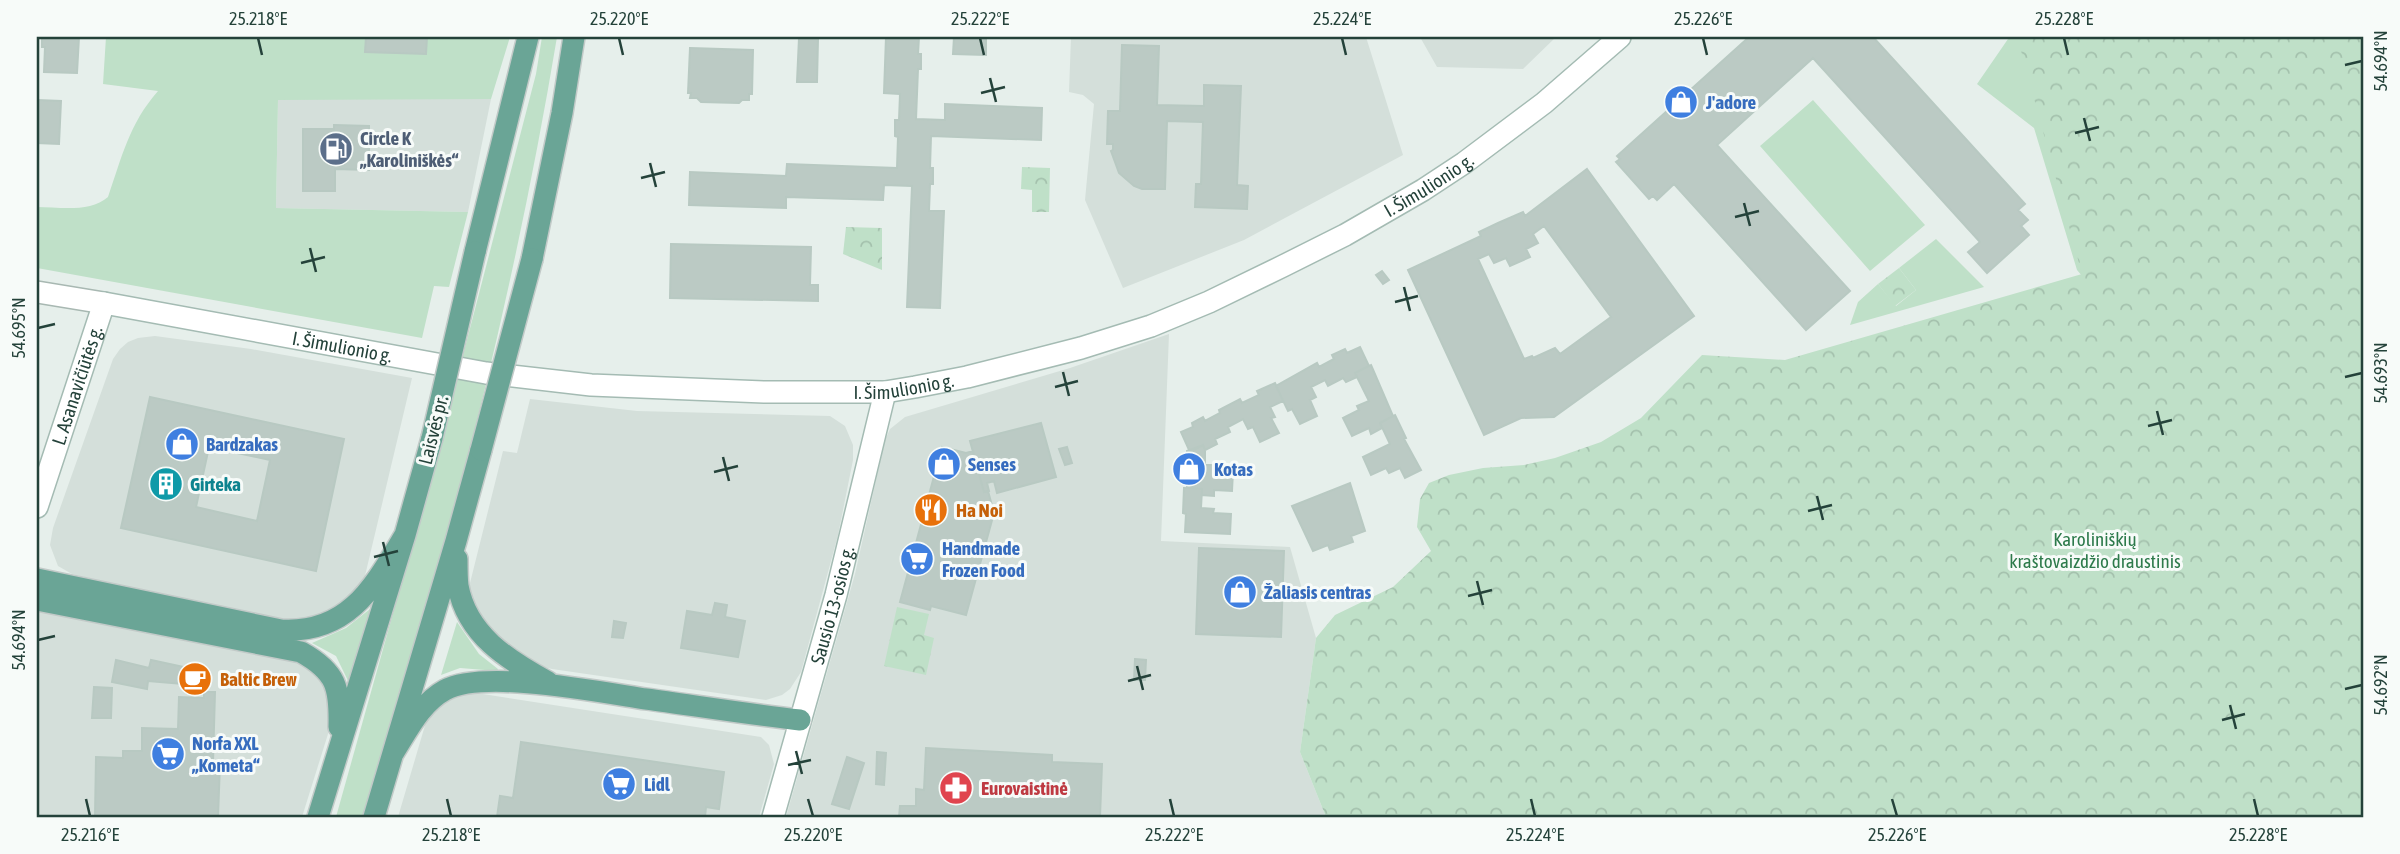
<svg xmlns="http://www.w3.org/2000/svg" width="2400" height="854" viewBox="0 0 2400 854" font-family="'Asap Condensed',sans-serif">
<defs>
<pattern id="park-crowns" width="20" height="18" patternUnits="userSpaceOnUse" patternTransform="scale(1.75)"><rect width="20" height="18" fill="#bfe0c8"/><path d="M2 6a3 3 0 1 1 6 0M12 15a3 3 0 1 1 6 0" fill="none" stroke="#a4c1ad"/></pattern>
</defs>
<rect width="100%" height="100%" fill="#e6efeb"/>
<!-- built -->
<path fill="#d4dfda" d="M1071,37H1366L1403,155L1244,240L1123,288L1085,200L1094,104L1083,95L1069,92Z
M1420,37H1556L1523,69L1437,67Z
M278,99H491L468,212L276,208Z
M1169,334L1161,541L1290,547L1316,638L1300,752L1326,817H786L855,574L885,440L890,429L905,417L1070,368Z
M155,336L251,349L412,378L364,580L350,601L310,620L276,622L72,574L58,566L50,545L53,528L113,359L120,349L128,342L138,338Z
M530,399L637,411L830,416L845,426L853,445V460L838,535L801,672L790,689L782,695L766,700L552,669L523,662L483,624L471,600L469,587L503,451L517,453Z
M37,610L300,659L327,685L333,718L302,817H37Z
M470,692L761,737L769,745L774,764L759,817H398L426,722L432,712L451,695Z"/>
<!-- green -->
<path fill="#bfe0c8" d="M106,37H510L491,99L278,100L276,208L468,212L449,287L434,286L422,338L37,268V207C59,207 90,213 108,197C122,157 129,124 158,91L103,84Z
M542,37H557C513,301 446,562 363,817H336L434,467L536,74Z
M2005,37H2056L2105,303L2077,270L2034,128L1977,84L2008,39Z
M1813,100L1925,225L1870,271L1760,146Z
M1936,239L1984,287L1850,325L1858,302L1878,284L1896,306L1916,290L1899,268Z
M375,605L351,687L336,656L312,643L346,628Z
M457,622L479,654L498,669L497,671L460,668L441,675Z"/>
<!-- park -->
<path fill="url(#park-crowns)" d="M2006,37H2363V817H1326L1300,752L1316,638L1335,615L1393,587L1431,551L1417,527L1420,499L1429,483L1449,475L1483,468L1524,465L1555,458L1601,442L1641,418L1702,355L1785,360L2082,274L2020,47Z
M1022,167L1050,168L1049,212H1032V190L1021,189Z
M846,227L882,228V270L843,254Z
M1899,268L1916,290L1895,306L1878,284Z
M897,607L929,614L924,635L934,638L926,675L884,666Z"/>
<!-- building -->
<path fill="#bbcac4" stroke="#b8c9c2" stroke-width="2" fill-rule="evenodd" d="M42,37H79L77,73L44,72L45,47H42Z
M366,37H427L426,54L365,52Z
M886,37H919L918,54H921V69H918L916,119L945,120V104L1042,108L1041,140L931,136L930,168H933V184H930L929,211H944L940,308L907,307L912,186L884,185L883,200L786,197V208L689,205L690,172L786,176L787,164L897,168L898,137L895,136V120H899L900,94L884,93Z
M954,37H986V55L953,54Z
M1749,37H1873L2025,204L2018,210L2028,220L2021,226L2029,235L1987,273L1968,252L1980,242L1813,58L1717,145L1850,291L1806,330L1674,184L1657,200L1653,196L1649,199L1616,162L1620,159L1617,156Z
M799,38L818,39L817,82H797Z
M1122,45L1159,46L1157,105L1204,106V85L1241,86L1237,185L1248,186L1247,209L1195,207L1196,184H1201L1203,122L1167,121L1165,189H1142L1134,186L1119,173L1111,151L1113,150V144H1107L1108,111H1120Z
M690,48L753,50L752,94H749V100H742L739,103L701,102L697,98H690L691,93H688Z
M37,100L61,101L59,144L37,143Z
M334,125L369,126V170L335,169V191H303V129H334Z
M1587,169L1694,316L1554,417L1521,418L1484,435L1408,270L1481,236L1479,232L1498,223L1523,212L1525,216ZM1544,226L1611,317L1560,354L1555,348L1533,358L1532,356L1524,359L1478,259L1489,254L1494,263L1506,258L1510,266L1530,257L1526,249L1538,243L1533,234Z
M671,244L811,247L810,285H818V301L670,298Z
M1382,271L1389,280L1383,284L1376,275Z
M1360,347L1369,366L1355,373L1357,377L1346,382L1343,378L1328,386L1325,380L1311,387L1316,397L1310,400L1317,416L1300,424L1292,409L1288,411L1276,386L1317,363L1319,367L1334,359L1332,355L1345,349L1347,353Z
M1371,365L1393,416L1380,423L1382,428L1371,434L1369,428L1352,436L1343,418L1359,410L1357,406L1369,401L1355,373Z
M1275,383L1283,401L1270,407L1275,417L1271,418L1279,433L1260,442L1253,427L1248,429L1243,419L1228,427L1230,432L1215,439L1217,444L1205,450L1203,445L1190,452L1181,432L1193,427L1192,423L1203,417L1205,421L1220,413L1219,410L1240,399L1242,403L1259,395L1257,391Z
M150,397L344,439L316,571L121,528ZM209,447L270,460L257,521L196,507Z
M1395,415L1406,438L1404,439L1421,470L1405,478L1400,468L1389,473L1386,468L1371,475L1363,457L1390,444L1380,423Z
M1041,423L1056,477L997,493L994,481L987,483L989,491L984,492L970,441Z
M1203,445L1205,450V465H1216V470L1233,471L1232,491L1214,490V496L1202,495V489L1187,488V451Z
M942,447L966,453L973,451L984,492L988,491L994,513L966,615L931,606L930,610L900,602Z
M1067,447L1072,463L1065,465L1059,449Z
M1350,483L1365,531L1351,536L1353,542L1330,550L1328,545L1313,551L1292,506Z
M1184,488L1202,489L1201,508L1214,509L1213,513L1231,514L1230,534L1185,532L1186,514L1183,513Z
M1199,548L1284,551L1281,637L1196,634Z
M715,603L727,605L725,617L745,621L738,657L681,648L687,611L712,615Z
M614,621L626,623L623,638L612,637Z
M1135,659L1146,660L1145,680H1134Z
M116,660L149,668L151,660L207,672L206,686L148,681L147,689L112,682Z
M94,687L112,688L111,718H92Z
M204,692H215L213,762L220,763L218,817H91H95L96,757L123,758V751H142V728L178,729L179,697L204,698Z
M521,742L724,772L719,809L706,807L705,817H497L500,796L513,798Z
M926,748L1052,755V762L1102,764L1100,817H899L900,806H916V789L924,790Z
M877,752L886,753L884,785L876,784Z
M847,757L864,763L849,809L832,804Z"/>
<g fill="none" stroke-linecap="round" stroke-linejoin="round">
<!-- street casing -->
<g stroke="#a8b8b2" stroke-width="24">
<path id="street" d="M37,292L104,303"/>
</g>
<!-- secondary casing -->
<g stroke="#a4bbb3" stroke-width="24">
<g id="secondary">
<path id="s1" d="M37,507L104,303L486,373L591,385L764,392H885L915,387L967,377L1081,348L1151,326L1209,302L1283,266L1345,235L1423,190L1464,163L1544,103L1620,37"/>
<path id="s2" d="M773,817L836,595L885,392"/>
</g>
</g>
<!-- primary casing -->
<g stroke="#c2cac8" stroke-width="24">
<path id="primary" d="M475,252L528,37
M532,259L562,113L574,37
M457,559C457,568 457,578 458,586C467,635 508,660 548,682
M37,579L281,630C349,634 374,586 405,535
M37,600L301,652C337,672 340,688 339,727
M394,752C408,730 421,703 445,690C483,669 600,692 646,699C697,706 748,714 800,720
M318,817L405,535L432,438
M374,817L456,541L481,450"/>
</g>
<!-- street -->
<use href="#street" stroke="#fff" stroke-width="21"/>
<!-- secondary -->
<use href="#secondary" stroke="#fff" stroke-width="21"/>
<!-- primary -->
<use href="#primary" stroke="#6aa596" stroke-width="21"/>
<!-- primary-bridge casing -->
<g stroke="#c2cac8" stroke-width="24" stroke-linecap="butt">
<path id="primary-bridge" d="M432,438L475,252
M481,450L532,259"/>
</g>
<!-- primary-bridge -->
<use href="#primary-bridge" stroke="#6aa596" stroke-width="21"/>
</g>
<!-- ticks -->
<path fill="none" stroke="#24423a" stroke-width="2.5" d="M258,38L262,55M619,38L623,55M980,38L984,55M1342,38L1346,55M1703,38L1707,55M2064,38L2068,55M2345,65L2362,61M990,78L996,102M981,93L1005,87M2084,118L2090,141M2075,133L2099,127M650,163L656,187M641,178L665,172M1744,203L1750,226M1735,217L1759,211M310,248L316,272M301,263L325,257M1404,287L1410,311M1395,302L1418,296M38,328L55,324M1063,372L1069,396M2345,377L2362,373M1055,387L1078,381M2157,411L2163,435M2148,426L2172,420M723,457L729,481M714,472L738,466M1817,496L1823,520M1808,511L1832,505M383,542L389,566M374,557L398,551M1477,581L1483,605M1468,596L1492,590M38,640L55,636M1137,666L1143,690M1128,681L1151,675M2345,689L2362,685M2230,705L2236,729M2222,720L2245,714M796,751L802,774M788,765L811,760M86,799L90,816M447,799L451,816M808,799L813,816M1170,799L1174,816M1531,799L1535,816M1892,799L1897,816M2254,799L2258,816"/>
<!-- icons -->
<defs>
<g id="shop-disc" transform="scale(1.75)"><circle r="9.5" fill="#3f7fe0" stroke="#f7fbf9"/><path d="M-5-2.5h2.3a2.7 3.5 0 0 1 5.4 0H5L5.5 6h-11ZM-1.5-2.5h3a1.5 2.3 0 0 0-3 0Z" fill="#fff"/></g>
<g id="fuel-disc" transform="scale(1.75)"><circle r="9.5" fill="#5c6f8a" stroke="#f7fbf9"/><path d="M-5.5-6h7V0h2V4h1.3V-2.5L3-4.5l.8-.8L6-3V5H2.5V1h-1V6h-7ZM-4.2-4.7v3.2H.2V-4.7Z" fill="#fff"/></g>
<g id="building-disc" transform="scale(1.75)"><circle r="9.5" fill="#0f9aa8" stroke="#f7fbf9"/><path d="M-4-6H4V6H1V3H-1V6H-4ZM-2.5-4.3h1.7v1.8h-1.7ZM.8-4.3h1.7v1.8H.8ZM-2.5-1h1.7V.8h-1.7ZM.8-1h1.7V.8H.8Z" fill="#fff"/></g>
<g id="restaurant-disc" transform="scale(1.75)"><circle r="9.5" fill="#e8710a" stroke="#f7fbf9"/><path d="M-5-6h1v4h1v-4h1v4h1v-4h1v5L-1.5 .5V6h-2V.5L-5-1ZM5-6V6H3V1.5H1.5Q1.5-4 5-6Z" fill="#fff"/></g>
<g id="supermarket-disc" transform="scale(1.75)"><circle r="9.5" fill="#3f7fe0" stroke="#f7fbf9"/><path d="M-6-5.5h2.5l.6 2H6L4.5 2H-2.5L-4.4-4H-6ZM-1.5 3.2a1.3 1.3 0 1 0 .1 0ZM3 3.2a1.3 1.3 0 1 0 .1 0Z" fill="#fff"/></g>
<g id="cafe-disc" transform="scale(1.75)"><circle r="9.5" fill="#e8710a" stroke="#f7fbf9"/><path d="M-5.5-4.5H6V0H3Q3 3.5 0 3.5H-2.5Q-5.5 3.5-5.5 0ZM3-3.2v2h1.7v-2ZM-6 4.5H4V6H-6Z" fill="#fff"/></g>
<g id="pharmacy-disc" transform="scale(1.75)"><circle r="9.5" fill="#e0444e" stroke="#f7fbf9"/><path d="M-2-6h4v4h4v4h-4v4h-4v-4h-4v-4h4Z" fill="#fff"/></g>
</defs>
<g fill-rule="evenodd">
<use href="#shop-disc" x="1681" y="102"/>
<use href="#fuel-disc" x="336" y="149"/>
<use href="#shop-disc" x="182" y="444"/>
<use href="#shop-disc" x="944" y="464"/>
<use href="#shop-disc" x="1189" y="469"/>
<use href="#building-disc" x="166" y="484"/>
<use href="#restaurant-disc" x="931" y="510"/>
<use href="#supermarket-disc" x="917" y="559"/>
<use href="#shop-disc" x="1240" y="592"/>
<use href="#cafe-disc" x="195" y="679"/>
<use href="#supermarket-disc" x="168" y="754"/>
<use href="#supermarket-disc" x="619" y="784"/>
<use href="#pharmacy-disc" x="956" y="788"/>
</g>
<g text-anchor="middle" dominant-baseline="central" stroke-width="6" stroke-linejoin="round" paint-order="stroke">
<!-- shop labels -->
<g font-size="19" font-weight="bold" fill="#366cbe" stroke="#f7fbf9" text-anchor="start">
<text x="1706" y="102">J'adore</text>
<text x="206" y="444">Bardzakas</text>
<text x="968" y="464">Senses</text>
<text x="1214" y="469">Kotas</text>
<text x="942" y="548">Handmade<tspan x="942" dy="22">Frozen Food</tspan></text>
<text x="1264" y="592">Žaliasis centras</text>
<text x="192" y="743">Norfa XXL<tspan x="192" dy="22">„Kometa“</tspan></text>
<text x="644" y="784">Lidl</text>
</g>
<!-- service labels -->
<g font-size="19" font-weight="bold" fill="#4e5e75" stroke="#f7fbf9" text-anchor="start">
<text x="360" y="138">Circle K<tspan x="360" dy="22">„Karoliniškės“</tspan></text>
</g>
<!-- street labels -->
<g font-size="19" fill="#24423a" stroke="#f7fbf9">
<text stroke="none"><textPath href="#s1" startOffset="1589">I. Šimulionio g.</textPath></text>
<text stroke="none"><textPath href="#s1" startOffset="457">I. Šimulionio g.</textPath></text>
<text stroke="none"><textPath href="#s1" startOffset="128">L. Asanavičiūtės g.</textPath></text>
<text stroke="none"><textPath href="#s1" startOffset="1022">I. Šimulionio g.</textPath></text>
<text transform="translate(433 430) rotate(-76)">Laisvės pr.</text>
<text stroke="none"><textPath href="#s2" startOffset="220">Sausio 13-osios g.</textPath></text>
</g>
<!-- culture labels -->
<g font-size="19" font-weight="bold" fill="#0d838f" stroke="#f7fbf9" text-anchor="start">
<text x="190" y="484">Girteka</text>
</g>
<!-- food labels -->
<g font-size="19" font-weight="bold" fill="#c56008" stroke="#f7fbf9" text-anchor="start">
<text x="956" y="510">Ha Noi</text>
<text x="220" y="679">Baltic Brew</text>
</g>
<!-- park labels -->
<g font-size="19" fill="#2d7a4b" stroke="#f7fbf9">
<text x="2095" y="539">Karoliniškių<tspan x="2095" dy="22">kraštovaizdžio draustinis</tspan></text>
</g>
<!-- health labels -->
<g font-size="19" font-weight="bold" fill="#be3a42" stroke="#f7fbf9" text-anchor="start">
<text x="981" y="788">Eurovaistinė</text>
</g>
</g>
<!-- border -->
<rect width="2400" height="854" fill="none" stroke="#f7fbf9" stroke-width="77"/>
<rect x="38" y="38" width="2324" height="778" fill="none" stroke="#24423a" stroke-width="2.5"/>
<g font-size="18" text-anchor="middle" fill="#24423a">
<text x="258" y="25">25.218°E</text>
<text x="619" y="25">25.220°E</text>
<text x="980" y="25">25.222°E</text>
<text x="1342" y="25">25.224°E</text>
<text x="1703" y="25">25.226°E</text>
<text x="2064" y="25">25.228°E</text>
<text transform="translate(2381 61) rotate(-90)" y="6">54.694°N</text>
<text transform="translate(19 328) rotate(-90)" y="6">54.695°N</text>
<text transform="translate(2381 373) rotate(-90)" y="6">54.693°N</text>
<text transform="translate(19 640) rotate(-90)" y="6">54.694°N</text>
<text transform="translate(2381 685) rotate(-90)" y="6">54.692°N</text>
<text x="90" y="841">25.216°E</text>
<text x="451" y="841">25.218°E</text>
<text x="813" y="841">25.220°E</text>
<text x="1174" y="841">25.222°E</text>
<text x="1535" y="841">25.224°E</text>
<text x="1897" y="841">25.226°E</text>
<text x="2258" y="841">25.228°E</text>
</g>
</svg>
